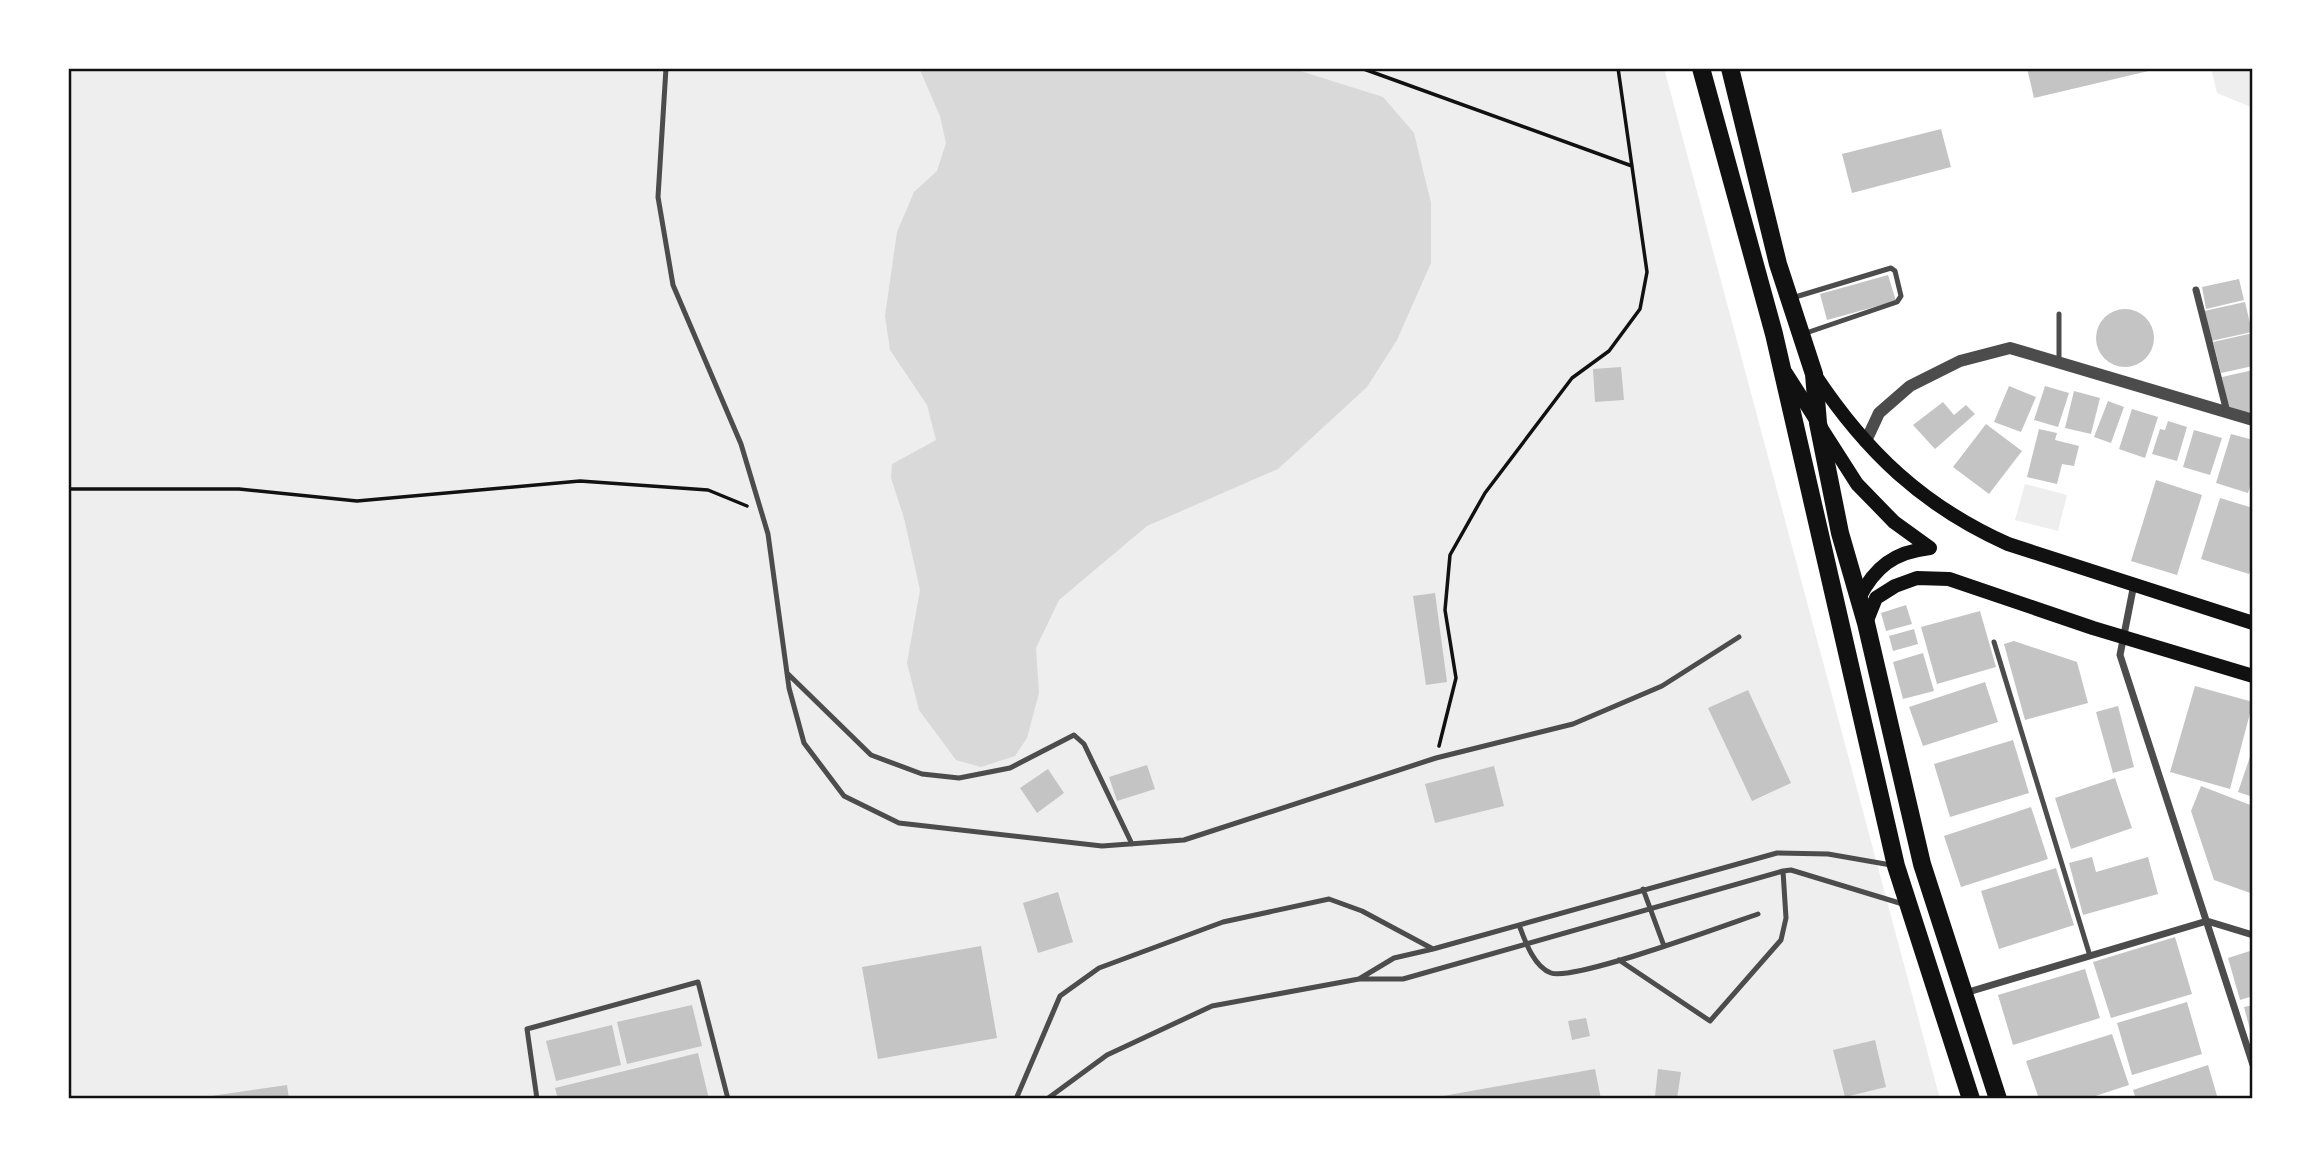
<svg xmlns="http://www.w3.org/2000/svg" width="2321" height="1167" viewBox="0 0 2321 1167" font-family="Montserrat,sans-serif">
<rect width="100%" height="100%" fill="#fff"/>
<!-- green -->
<path fill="#eee" d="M68,68H1664L1940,1099H68Z
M2211,68H2253V108L2217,93Z
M2025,484L2067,495L2058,531L2015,520Z"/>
<!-- water -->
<path fill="#d9d9d9" d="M919,68H1291L1383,97L1414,133L1431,203V263L1397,340L1367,387L1278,469L1147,526L1059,600L1036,648L1039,693L1027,738L1015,756L981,767L956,760L919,710L907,663L920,590L904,518L891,478L892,464L936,440L927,405L890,350L885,316L897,232L914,192L937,171L946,143L940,116Z"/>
<!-- building -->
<path fill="#c4c4c4" d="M2027,68H2157V69L2034,98Z
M1941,129L1951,167L1852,193L1842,154Z
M1888,275L1896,301L1827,320L1820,294Z
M2239,279L2244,300L2206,309L2202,287Z
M2245,302L2252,332L2211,341L2204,311Z
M2096 338a29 29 0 1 1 58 0a29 29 0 1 1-58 0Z
M2253,333V366L2221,373L2213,342Z
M1621,367L1624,400L1595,402L1593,369Z
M2253,370V415L2228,406L2222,377Z
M2009,386L2036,397L2021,432L1994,422Z
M2045,386L2069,393L2058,427L2034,420Z
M2074,391L2100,398L2091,434L2065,428Z
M2108,401L2124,407L2111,443L2094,437Z
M1943,402L1954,415L1966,405L1975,414L1935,449L1913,425Z
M2132,409L2158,417L2145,458L2119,449Z
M2168,421L2187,427L2177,461L2152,454L2160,429L2165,430Z
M1986,424L2022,451L1989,494L1953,467Z
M2039,429L2057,433L2055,440L2079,446L2074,466L2062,464L2057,484L2027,477Z
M2194,430L2222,438L2210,475L2183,467Z
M2231,434L2253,440V477L2248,493L2216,483Z
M2156,480L2202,495L2177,575L2131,561Z
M2220,498L2253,508V563L2249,574L2201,559Z
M1435,593L1447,682L1426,685L1413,596Z
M1906,605L1912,624L1886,631L1881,613Z
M1980,611L1996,667L1937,684L1921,627Z
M1914,629L1918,644L1893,651L1889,636Z
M2014,641L2077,662L2088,703L2025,720L2004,644Z
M1923,653L1934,691L1903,699L1893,662Z
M1985,682L1998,722L1923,746L1909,707Z
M2195,686L2253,702L2230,789L2170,772Z
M1748,690L1791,783L1752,801L1708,708Z
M2118,706L2134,767L2113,773L2096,712Z
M2013,740L2029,793L1950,817L1934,764Z
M2252,751H2253V797L2238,792Z
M1147,765L1155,789L1117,801L1109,777Z
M1494,766L1504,806L1435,823L1425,784Z
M1048,769L1064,793L1037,813L1020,788Z
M2115,778L2132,828L2071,849L2055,798Z
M2201,786L2253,806V894L2214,880L2191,811Z
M2031,807L2048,859L1961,887L1944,836Z
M2092,857L2096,872L2148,857L2158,894L2083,915L2069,863Z
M2056,868L2074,925L1999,949L1981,891Z
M1058,892L1073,942L1038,953L1023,903Z
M2175,937L2192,994L2111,1018L2093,962Z
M981,946L997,1038L878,1059L862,967Z
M2253,950V996L2240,1000L2228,958Z
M2085,969L2100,1018L2013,1045L1998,995Z
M2187,1002L2202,1054L2132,1075L2117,1023Z
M692,1005L702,1046L627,1064L617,1022Z
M2253,1005V1037H2252L2244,1007Z
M1586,1018L1590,1036L1572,1040L1568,1021Z
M612,1025L621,1065L556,1081L546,1041Z
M2112,1034L2129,1085L2086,1099H2039L2026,1061Z
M1875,1040L1886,1087L1845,1097L1833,1050Z
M698,1053L709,1099H558L555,1088Z
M2208,1065L2218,1099H2136L2133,1090Z
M1595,1069L1601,1099H1437V1097Z
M1658,1069L1681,1072L1677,1099L1655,1096Z
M287,1085L289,1099H204V1097Z"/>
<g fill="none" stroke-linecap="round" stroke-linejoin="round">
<!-- path -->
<path stroke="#111" stroke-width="3.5" d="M1361,68L1632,166
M68,489H239L357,501L580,481L708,490L747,506
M1439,746L1456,678L1445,610L1450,555L1485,493L1572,378L1609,351L1640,309L1647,272L1618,68"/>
<!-- service -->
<path stroke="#4c4c4c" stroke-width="5" d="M666,68L658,197L673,285L741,444L768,534L789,688L804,743L844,796L899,823L1102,846L1184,840L1436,758L1573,724L1662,686L1739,637
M1792,298L1891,268L1895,271L1901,296L1897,302L1806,333
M2059,363V314
M1994,642L2090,956
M787,673L871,755L922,774L959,778L1010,768L1074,735L1084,744L1132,844
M1643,889L1664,946
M1519,925C1525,941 1534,967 1551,973C1575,981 1726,925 1758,914
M1619,960L1710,1021L1781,940L1786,918L1783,871
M1359,979L1394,958L1433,949L1777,853L1828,854L1891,865
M537,1099L527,1029L698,982L728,1099
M1016,1099L1060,996L1099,968L1223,922L1329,899L1362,911L1433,949
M1047,1099L1107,1055L1212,1006L1359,979H1403L1783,871L1791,870L1906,905"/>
<!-- minor -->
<path stroke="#4c4c4c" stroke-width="7" d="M2196,290L2227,412
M2134,584L2120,655L2253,1065
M2207,921L2253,935
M1965,993L2207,921"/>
<!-- tertiary -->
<path stroke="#4c4c4c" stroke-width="12" d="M1866,441L1879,413L1910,386L1960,361L2010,348L2253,420"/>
<!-- secondary -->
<path stroke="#111" stroke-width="14" d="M1786,373L1857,484L1894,522L1930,548
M1815,375C1866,452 1923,506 2008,544L2253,623
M1859,598C1875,567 1894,552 1930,548
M1866,623L1876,598L1895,586L1917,578L1949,579L2093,628L2253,676"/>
<!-- primary -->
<path stroke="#111" stroke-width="18" d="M1701,68L1774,334L1896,866L1971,1099
M1730,68L1778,264L1814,374L1818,423L1840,533L1866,623L1922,864L1998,1099"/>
</g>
<!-- border -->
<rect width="2321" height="1167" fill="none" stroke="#ffffff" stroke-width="140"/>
<rect x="70" y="70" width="2181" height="1027" fill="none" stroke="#111" stroke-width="2.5"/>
</svg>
